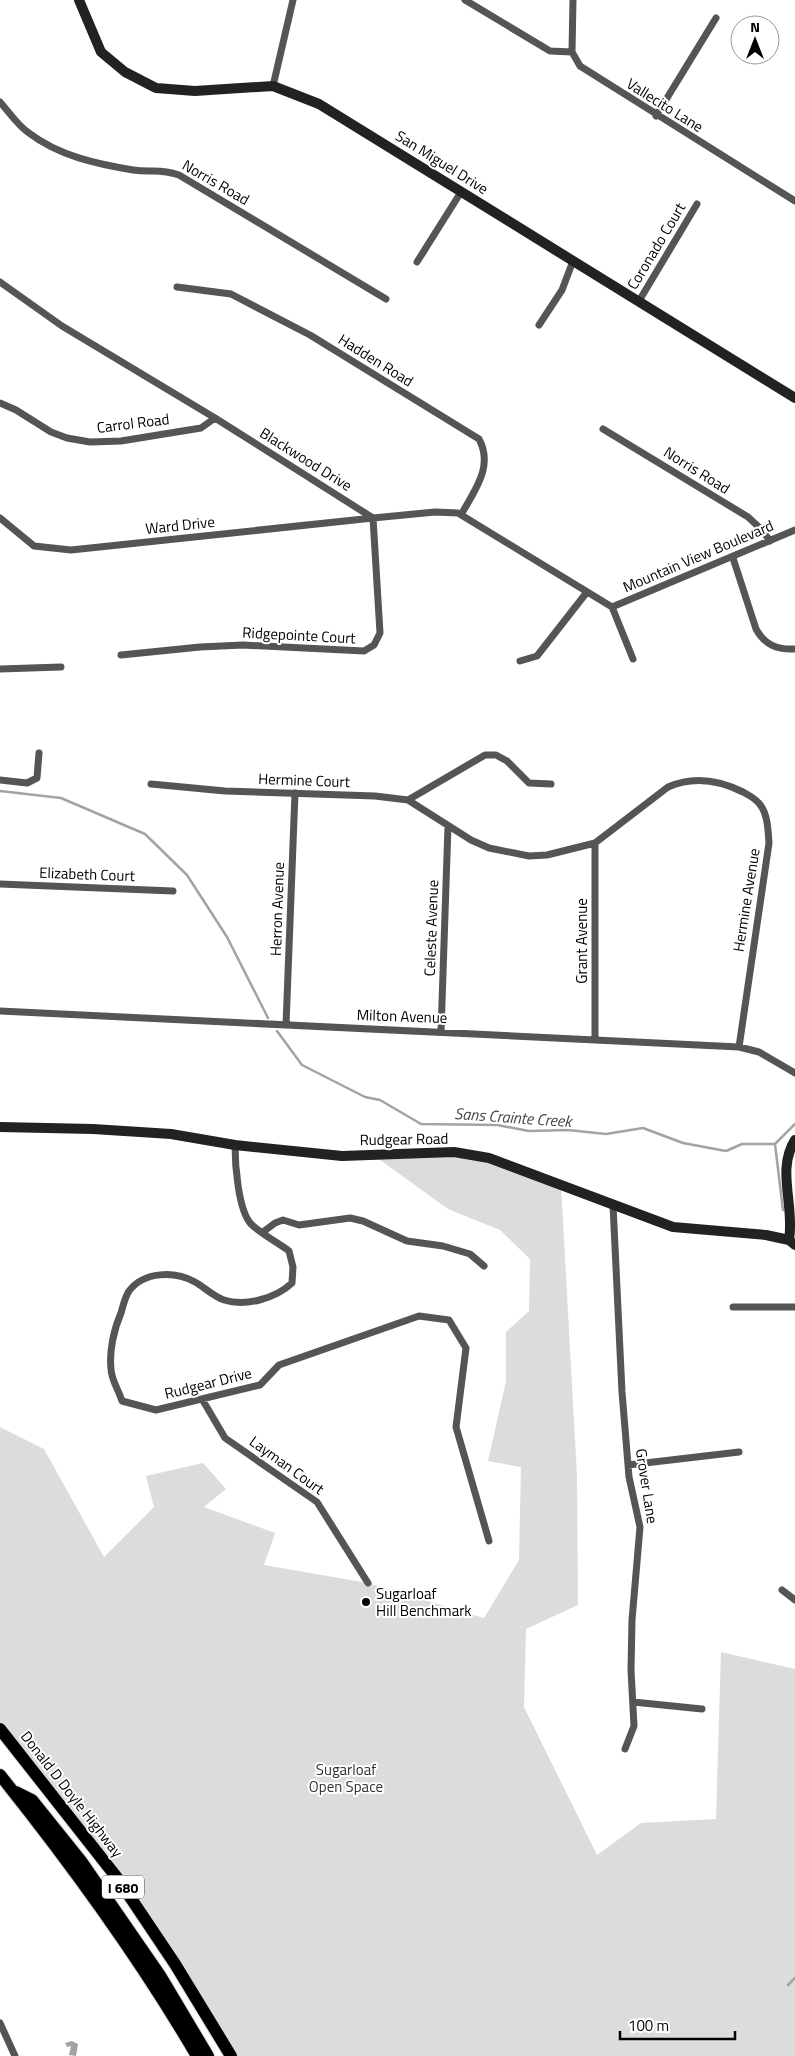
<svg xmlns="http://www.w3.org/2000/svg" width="795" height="2056" viewBox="0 0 795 2056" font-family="'Titillium Web',sans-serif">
<rect width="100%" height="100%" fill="#fff"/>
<!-- green -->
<path fill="#dcdcdc" d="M454,1152L561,1185L577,1476L578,1605L526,1629L524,1707L597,1855L641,1823L716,1819L721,1652L795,1669V2056H231L175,1964L0,1729V1427L44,1449L104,1557L154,1507L146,1476L203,1463L226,1489L204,1507L275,1533L264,1565L368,1583L484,1618L519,1560L521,1467L488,1461L506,1381V1332L529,1311L530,1259L500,1230L448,1209L373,1155Z"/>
<!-- water -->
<path fill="#a3a3a3" d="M72,2041L78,2044L76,2056L69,2055L71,2046L67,2047L65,2043Z"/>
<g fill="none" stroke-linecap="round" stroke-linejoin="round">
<!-- stream -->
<path stroke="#a3a3a3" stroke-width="2.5" d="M0,791L61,798L145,834L187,875L227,937L268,1018
M277,1031L302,1065L365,1097L380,1100L421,1124L497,1125L529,1131L568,1130L606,1134L643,1128L683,1143L726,1151L742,1144H775L795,1124
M775,1144L783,1210
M788,1985L795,1978"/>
<!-- highway casing -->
<g stroke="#dbdbdb" stroke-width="14">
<path id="highway" d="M0,1729L118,1879L175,1964L231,2056
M0,1775C72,1865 139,1957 197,2056
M16,1792L32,1800L81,1861L161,1977L208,2056"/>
</g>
<!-- street -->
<path stroke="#555" stroke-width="7" d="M465,0L550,51L572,52
M573,0L572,52L580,66L795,201
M273,86L293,0
M0,102C9,112 18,126 29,133C59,156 97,164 133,170C152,173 158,168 179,175L386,299
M656,116L716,18
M417,262L461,192
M0,282L62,326L215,418L373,518L435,512L458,513L612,607
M177,287L231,294L310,335L479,439C494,467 474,491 461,515
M639,301L697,204
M539,325L562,290L573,261
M0,403L16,410L51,432L67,438L90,442L121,441L201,428L215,418
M603,429L748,517L762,530L770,541
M0,518L34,546L71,550L373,518L380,633L374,645L364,651L243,645L200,647L121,655
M733,558L756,629C765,645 777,650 795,649
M612,607L795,530
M612,607L633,659
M520,661L537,656L587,592
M0,669L61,667
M0,780L27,783L37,778L39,753
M151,784L225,791L375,796L408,800L471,840L489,848L529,856L547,855L595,843L668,787C693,776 719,780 743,792C750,796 757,799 761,806C768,816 768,831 769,843L739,1047
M408,800L485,755H496L507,761L529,783L551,784
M595,843V1040
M0,884L173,891
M0,1011L739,1047L759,1052L795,1073
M286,1025L295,793
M441,1032L448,826
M235,1145C235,1163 238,1210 251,1224C261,1234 277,1242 289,1251L293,1267L292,1283C276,1298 246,1307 224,1300C214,1297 204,1287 195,1282C175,1271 144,1271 129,1291C125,1297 123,1306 121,1313C114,1329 109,1351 111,1369C111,1379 119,1391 122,1401L156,1410L260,1385L279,1365L419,1316L449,1320L466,1348L456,1427L489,1541
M613,1205L622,1392L629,1477L640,1527L632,1620L631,1670L634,1726L625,1749
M263,1232L275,1223L283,1220L299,1225L350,1218L363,1221L407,1241L443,1246L470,1254L484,1266
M733,1307H795
M202,1399L225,1438L317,1502L368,1583
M628,1465L739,1452
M782,1590L795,1600
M633,1702L702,1709
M0,2023L15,2056"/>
<!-- secondary -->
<path stroke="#222" stroke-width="10" d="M79,0L101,52L125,72L156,88L195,91L273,86L319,104L795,398
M0,1127L93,1129L171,1134L235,1145L342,1156L454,1152L489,1158L673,1227L766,1235L789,1240L795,1245
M789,1240C795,1205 776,1170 795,1140"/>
<!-- highway -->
<use href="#highway" stroke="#000" stroke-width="12"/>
</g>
<!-- markers -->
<circle fill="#000" stroke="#fff" stroke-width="2" cx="366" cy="1602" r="5"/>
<g text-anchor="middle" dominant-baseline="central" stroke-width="4" stroke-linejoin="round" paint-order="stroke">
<!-- shield labels -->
<rect fill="#fff" stroke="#4c4c4c" stroke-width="1" x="102" y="1875.5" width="42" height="23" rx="4"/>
<g font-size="14" font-weight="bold" fill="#000">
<text x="123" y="1887">I 680</text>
</g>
<!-- street labels -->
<g font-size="15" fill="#000" stroke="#fff">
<text transform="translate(665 105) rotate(32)">Vallecito Lane</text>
<text transform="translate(442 162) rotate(32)">San Miguel Drive</text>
<text transform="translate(216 182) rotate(30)">Norris Road</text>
<text transform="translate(656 246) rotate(-59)">Coronado Court</text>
<text transform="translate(376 360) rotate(32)">Hadden Road</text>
<text transform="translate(133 423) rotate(-7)">Carrol Road</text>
<text transform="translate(306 459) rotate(32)">Blackwood Drive</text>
<text transform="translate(697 470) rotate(32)">Norris Road</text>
<text transform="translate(180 525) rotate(-6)">Ward Drive</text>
<text transform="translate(698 556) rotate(-23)">Mountain View Boulevard</text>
<text transform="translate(299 635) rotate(3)">Ridgepointe Court</text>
<text transform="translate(304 780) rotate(2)">Hermine Court</text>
<text transform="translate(87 874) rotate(2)">Elizabeth Court</text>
<text transform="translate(746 900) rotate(-81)">Hermine Avenue</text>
<text transform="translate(277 909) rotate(-88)">Herron Avenue</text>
<text transform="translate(431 928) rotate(-88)">Celeste Avenue</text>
<text transform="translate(581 941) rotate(-90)">Grant Avenue</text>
<text transform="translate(402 1016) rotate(2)">Milton Avenue</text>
<text transform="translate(404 1139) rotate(-1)">Rudgear Road</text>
<text transform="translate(208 1383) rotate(-14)">Rudgear Drive</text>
<text transform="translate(287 1465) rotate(36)">Layman Court</text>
<text transform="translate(647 1486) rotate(81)">Grover Lane</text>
<text transform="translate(72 1794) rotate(52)">Donald D Doyle Highway</text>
</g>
<!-- poi labels -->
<g font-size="15" fill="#000" stroke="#fff" text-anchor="start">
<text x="376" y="1593">Sugarloaf<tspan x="376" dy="17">Hill Benchmark</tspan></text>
</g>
<!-- park labels -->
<g font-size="15" fill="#333" stroke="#fff">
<text x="346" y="1769">Sugarloaf<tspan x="346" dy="17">Open Space</tspan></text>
</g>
<!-- water labels -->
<g font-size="16" font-style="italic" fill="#444" stroke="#fff">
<text transform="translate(513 1117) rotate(4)">Sans Crainte Creek</text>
</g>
</g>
<!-- north arrow -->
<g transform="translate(755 40)"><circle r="24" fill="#ffffff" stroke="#999999"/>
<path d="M0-4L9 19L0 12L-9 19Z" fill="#000000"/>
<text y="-8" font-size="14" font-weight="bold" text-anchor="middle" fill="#000000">N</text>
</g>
<!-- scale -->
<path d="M620 2031v8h115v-8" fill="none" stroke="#000000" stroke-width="2.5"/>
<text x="628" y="2031" font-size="15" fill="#000000" stroke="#ffffff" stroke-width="4" paint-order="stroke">100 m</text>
</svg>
